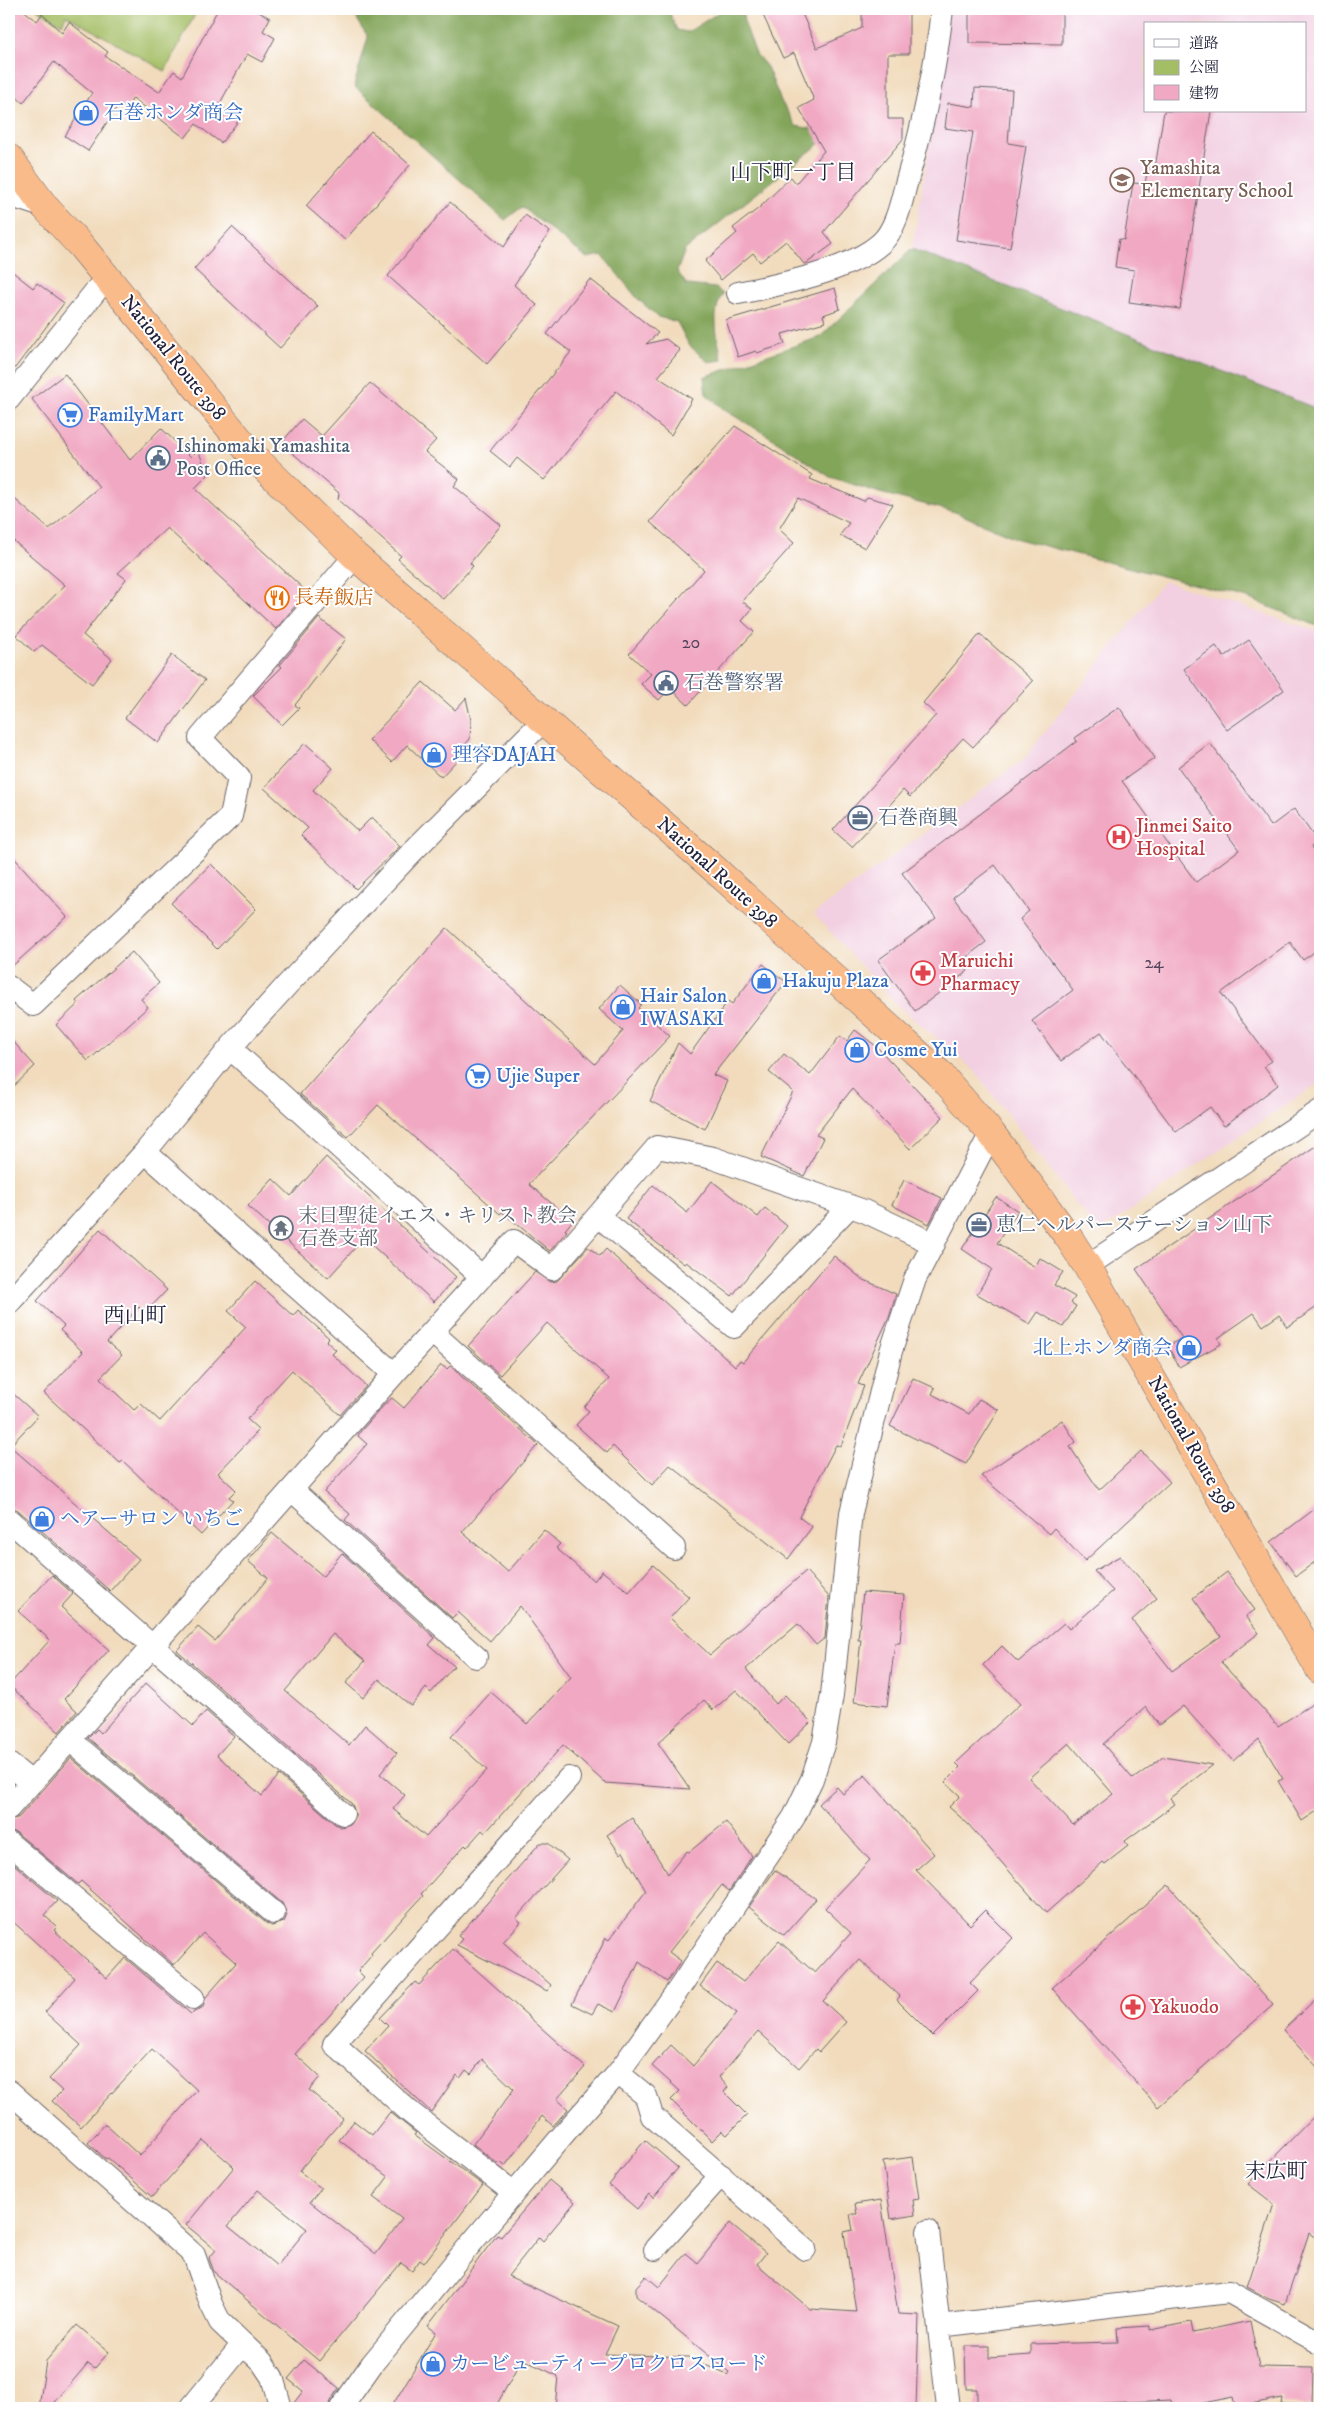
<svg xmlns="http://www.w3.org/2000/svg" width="1329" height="2417" viewBox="0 0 1329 2417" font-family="'IM FELL DW Pica','Noto Serif JP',serif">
<rect width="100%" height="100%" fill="#fff"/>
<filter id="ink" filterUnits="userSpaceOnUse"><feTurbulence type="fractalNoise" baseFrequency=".02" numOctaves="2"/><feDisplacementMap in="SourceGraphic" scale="10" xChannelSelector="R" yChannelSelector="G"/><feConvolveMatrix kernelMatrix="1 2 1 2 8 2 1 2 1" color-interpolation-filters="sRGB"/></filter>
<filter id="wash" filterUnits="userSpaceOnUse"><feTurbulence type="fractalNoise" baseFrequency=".0096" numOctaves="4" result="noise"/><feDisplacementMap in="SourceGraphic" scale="20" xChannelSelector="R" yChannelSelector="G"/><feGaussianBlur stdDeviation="1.12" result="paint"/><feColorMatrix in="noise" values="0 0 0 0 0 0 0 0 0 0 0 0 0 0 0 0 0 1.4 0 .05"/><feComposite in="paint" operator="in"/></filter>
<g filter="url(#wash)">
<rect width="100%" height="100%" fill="#f1dbbc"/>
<!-- built -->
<path fill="#f2cfe1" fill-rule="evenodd" d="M949,9H1320V410L912,249L943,63ZM1145,24H1305V111H1145Z
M1164,581L1320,632V1082L1098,1232L972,1068L897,1005L814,914L1023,760Z"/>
<!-- green -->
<path fill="#a4be65" stroke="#637050" d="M37,9H198L165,71L66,15L62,24Z"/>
<!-- forest -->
<path fill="#83a55a" stroke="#52644a" d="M351,9H668L677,30L688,32L724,9H742L744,22L756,54L767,67L781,101L796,126L813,129L822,142L685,250L677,271L687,285L716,288L723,294C710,313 718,339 722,360L708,362L689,345L677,322L658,317L637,298L602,255L587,258L522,207L505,220L354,86L368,37Z
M912,249L1320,410V627L1247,598L1018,539L955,512L880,493L830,477L772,438L726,411L706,394L704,377L820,337Z"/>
<g id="blocks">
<!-- building -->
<path fill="#f1a9c3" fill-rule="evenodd" d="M9,9H22L37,21L42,14L62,33L69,22L108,52L105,56L159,92L174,71L182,77L218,9H253L270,18L263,31L275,38L262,62L247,54L219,105L239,120L221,143L196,124L185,138L133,98L126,109L119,104L88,151L65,136L92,93L54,62L23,103L9,90Z
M760,9H800L817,48L862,28V9H909V54H888V119H903V139L824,232L833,244L807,263L804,264L786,241L760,262L753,253L721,280L705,261L737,233L733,228L759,208L791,177L796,183L824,151L799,108L814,100L794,53L783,58Z
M969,9H1062V44L969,43Z
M975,88L1012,90L1008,143L1026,146L1010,248L956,240L973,132L945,128L948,103L974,107Z
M1164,111H1211L1180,309L1129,302L1134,270L1115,267L1119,239L1124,240L1133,183L1145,184L1148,167L1155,168Z
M371,131L410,165L345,240L306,206Z
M450,202L504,247L525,215L550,232L514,285L537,305L487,364L388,276Z
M232,227L318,306L280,348L194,269Z
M9,269L33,288L37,283L64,303L9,376Z
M590,279L658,333L646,344L666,339L680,350L658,377L692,399L671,435L616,391L544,480L517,458L510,467L490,451L571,352L547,334Z
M835,288L840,309L823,315L825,322L782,334L785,344L757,353L756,351L738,357L726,320Z
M65,374L130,460L161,428L191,457L198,450L208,475L195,488L307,592L276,629L167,528L118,573L126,579L83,635L112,659L92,684L42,645L34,652L16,635L65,585L9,537V494L49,529L99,487L32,399Z
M370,383L436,440L425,452L459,479L454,486L501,525L470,563L473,566L443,599L398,559L401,556L338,500L339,493L281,443L302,419L322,436Z
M735,426L812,475L810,479L864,501L867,497L893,504L865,548L840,535L849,523L798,498L779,529L794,543L742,601L752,609L742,621L754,632L688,705L670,688L659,700L641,684L651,674L629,654L704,570L650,522Z
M319,618L346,639L295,705L299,708L282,725L253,696L282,667L280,665Z
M980,634L1033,681L973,747L963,738L910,797L903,790L852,847L833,830L936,715L923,703Z
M1249,640L1284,690L1227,730L1184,669L1216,646L1224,657Z
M172,655L205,680L158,743L125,718Z
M423,682L455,710L466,698L471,720L470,739L455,756L458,759L441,777L407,745L392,762L369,740Z
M1119,707L1155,758L1122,781L1196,882L1239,850L1178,767L1210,743L1271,826L1294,809L1318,842L1311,847L1320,859V948L1303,960L1290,942L1221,993L1272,1061L1264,1066L1278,1085L1224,1126L1210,1107L1176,1132L1101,1032L1061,1061L1032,1021L1073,990L1020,919L1029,911L995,865L953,897L986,942L961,961L968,971L915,1011L878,960L936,918L902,873L1077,741L1075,738Z
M305,743L333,768L313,790L358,831L372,817L400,846L356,889L301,835L308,828L264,788Z
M9,852L67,917L9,969Z
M211,864L256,909L217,949L171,903Z
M447,928L595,1064L623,1031L599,1009L620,985L641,1004L638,1008L670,1036L529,1184L572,1221L565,1230L567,1231L550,1251L502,1212L500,1214L378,1105L348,1137L300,1094Z
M132,952L159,983L141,999L148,1007L88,1061L56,1025L78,1004L76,1001Z
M763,964L786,982L713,1075L727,1081L705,1129L650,1101L678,1043L690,1054L728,1001L732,1004Z
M855,1030L876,1046L943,1117L910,1149L852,1089L816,1135L823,1138L804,1176L761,1157L793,1092L769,1072L784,1054L810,1075L840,1036L847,1041Z
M9,1037L35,1066L9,1091Z
M1320,1143V1305L1287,1327L1279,1315L1263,1326L1254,1313L1218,1338L1221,1344L1179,1367L1168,1346L1182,1338L1136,1269Z
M326,1157L456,1277L434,1302L364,1238L328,1278L248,1206L273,1179L291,1196Z
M904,1180L942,1198L929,1224L892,1205Z
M712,1181L758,1217L765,1208L787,1226L732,1296L686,1262L684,1264L626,1219L653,1185L687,1213Z
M996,1197L1018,1211L997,1243L1035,1267L1040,1258L1063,1272L1054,1285L1075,1297L1071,1303L1076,1306L1063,1327L1038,1312L1030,1324L977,1294L992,1269L962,1249Z
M100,1229L167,1290L145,1313L139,1307L107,1342L122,1355L100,1378L134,1410L141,1404L160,1421L246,1327L228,1311L255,1281L293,1316L298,1310L329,1338L326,1341L336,1350L332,1354L366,1386L340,1415L292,1370L247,1419L259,1430L218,1473L236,1490L229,1497L233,1500L201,1535L123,1461L120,1463L44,1393L83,1352L60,1330L64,1326L37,1301Z
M588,1247L600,1256L606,1249L735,1366L740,1360L743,1362L834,1256L862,1279L896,1294L889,1317L858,1384L864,1386L841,1446L836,1445L799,1517L812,1527L788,1559L670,1465L652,1485L613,1446L607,1453L576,1425L589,1411L584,1407L609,1379L547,1323L500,1375L468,1346L535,1272L550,1282L557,1281Z
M441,1365L447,1369L450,1366L538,1445L462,1532L508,1572L544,1530L560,1544L556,1548L594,1581L602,1571L629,1592L653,1565L689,1597L670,1618L710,1655L806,1571L829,1597L825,1638L816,1645L798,1624L746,1669L776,1704L785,1695L811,1722L788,1744L736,1690L713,1710L704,1700L658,1743L690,1789L605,1783L563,1745L485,1833L482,1830L467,1847L465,1845L421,1894L423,1896L371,1953L372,1955L358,1971L364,1977L295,2054L320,2077L309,2090L343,2119L299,2171L321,2188L310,2202L376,2254L402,2219L373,2197L388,2177L339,2140L354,2121L372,2135L390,2112L416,2133L414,2135L483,2185L424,2263L420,2260L412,2271L401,2263L319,2361L214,2272L209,2258L216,2250L186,2225L234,2167L203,2140L152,2197L108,2158L106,2159L88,2143L105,2124L140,2156L197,2090L152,2049L81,2127L52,2101L62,2091L49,2079L81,2045L45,2012L75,1978L9,1918V1860L57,1901L44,1915L57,1927L54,1930L107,1978L125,1958L191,2014L203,2007L206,1997L236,1963L203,1933L174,1965L81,1881L78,1884L17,1833L9,1830V1821L19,1817L71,1758L266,1923L272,1926L284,1922L287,1915L282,1903L88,1738L97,1729L101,1733L146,1683L193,1726L206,1711L234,1736L217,1755L262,1796L279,1775L335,1824L341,1827L352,1823L356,1816L352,1804L177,1650L198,1627L215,1641L268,1578L248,1561L272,1533L323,1576L342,1553L435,1638L429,1645L454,1666L431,1693L426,1688L411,1706L379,1679L363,1698L346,1683L365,1661L333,1634L285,1691L349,1745L365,1725L397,1753L380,1774L405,1795L393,1809L426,1837L487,1770L451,1737L491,1692L527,1724L571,1677L520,1606L490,1641L458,1612L452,1618L345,1520L350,1514L324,1492L367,1444L358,1436L360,1432L385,1404L392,1398L404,1408ZM258,2190L307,2229L277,2266L228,2226Z
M913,1378L935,1388L932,1394L969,1414L979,1399L999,1410L966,1464L890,1426Z
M9,1390L38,1416L10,1446L139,1559L110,1591L18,1510L9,1507Z
M1062,1420L1076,1442L1070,1447L1099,1490L1141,1451L1170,1482L1085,1561L1054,1528L1049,1534L981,1476Z
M1320,1505V1558L1296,1576L1271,1542Z
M1120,1556L1157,1598L1132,1620L1172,1671L1221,1636L1193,1598L1227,1572L1255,1610L1246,1616L1259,1633L1221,1662L1278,1726L1320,1699V1809L1302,1821L1278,1781L1283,1779L1259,1739L1233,1761L1183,1706L1159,1725L1146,1707L1103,1744L1133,1779L1163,1757L1213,1765L1170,1798L1175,1804L1125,1841L1128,1846L1105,1864L1103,1862L1046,1913L968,1824L949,1807L960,1796L945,1782L960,1767L956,1763L1020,1704L983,1665L1002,1646L1018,1662L1064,1623L1069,1629L1113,1591L1094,1571ZM1069,1743L1113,1794L1073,1825L1029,1778Z
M52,1575L73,1594L61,1607L109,1650L64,1699L77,1711L59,1732L9,1685L50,1640L18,1611Z
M863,1592L904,1595L900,1643H895L887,1706L854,1702L861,1640H858Z
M865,1775L934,1854L916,1870L970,1925L985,1910L1013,1938L970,1983L978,1991L933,2036L897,2000L900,1996L860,1960L823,2001L846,2022L819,2052L816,2049L799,2068L758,2031L719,2077L728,2087L724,2092L747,2115L727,2135L722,2131L712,2141L671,2100L680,2091L652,2066L671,2045L693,2066L737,2013L700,1986L717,1963L743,1982L779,1941L815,1973L851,1933L825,1908L870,1860L819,1804L837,1787L843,1794Z
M632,1818L668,1874L687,1851L689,1852L726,1822L752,1856L729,1891L722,1885L669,1952L681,1961L667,1982L639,1962L615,2012L598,2004L592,2014L572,2004L606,1938L609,1940L646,1891L623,1852L620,1854L607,1835Z
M540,1843H548L568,1860L516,1918L521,1922L503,1942L551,1985L547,1991L457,1945L462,1939L458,1936Z
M775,1870L816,1899L784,1935L749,1907Z
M1168,1885L1273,2005L1158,2107L1052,1988Z
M453,1949L585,2067L557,2099L568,2109L553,2126L542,2116L505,2166L500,2162L498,2164L473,2144L514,2089L482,2059L471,2074L466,2070L460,2078L457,2075L431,2112L365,2051L388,2026L380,2018L415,1982L419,1985Z
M1320,1995V2070L1283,2030Z
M1320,2110V2241L1309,2233L1285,2304L1269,2299L1247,2287L1274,2204L1248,2184Z
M645,2140L678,2168L653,2198L649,2194L637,2209L609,2185Z
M913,2157L919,2199L913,2200L915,2215L891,2219L883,2161Z
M549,2180L575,2202L543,2241L539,2237L508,2276L618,2326L605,2354L688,2357L727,2375L729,2372L636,2296V2287L646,2276L659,2287L686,2253L698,2263L730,2223L766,2253L757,2264L810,2309L856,2312L844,2232L853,2230L850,2214H857L855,2204L881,2200L898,2314L919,2315L916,2408H555L558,2376L522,2359L495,2408H391L436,2332L428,2326L497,2235L501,2237Z
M1250,2321L1259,2367L1313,2368L1312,2405L1281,2404L1282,2398L1235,2407L1233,2397L1178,2408H1172L1171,2400L1061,2405V2407L977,2408V2389H966L965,2346H989V2358L1031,2355V2344L1118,2342L1117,2328L1150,2326V2330L1191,2322L1193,2333Z
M77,2325L109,2352L95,2368L88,2363L50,2408H39L46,2361Z
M304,2360L339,2388L330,2401L328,2408H294L293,2404L303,2391L288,2379Z"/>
</g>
</g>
<g filter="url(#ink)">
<use href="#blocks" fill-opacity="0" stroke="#6a6368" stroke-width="1"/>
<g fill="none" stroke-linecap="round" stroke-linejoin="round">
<!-- street casing -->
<g stroke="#6a6368" stroke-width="24">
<path id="street" d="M9,195L45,207
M738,293C779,285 850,271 881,243C896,229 901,203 906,184C923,126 936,69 942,9
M9,399L107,277
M9,987L33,1005L231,816L239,778L200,738L355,556
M230,1048L482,1277
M598,1216L734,1327L850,1206
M1087,1266L1320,1111
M9,1303L145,1152L230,1048L287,985L412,852L544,720
M432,1332L674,1548
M394,1374L514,1241L552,1269L657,1147L713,1158L864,1211L934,1244
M292,1490L476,1657
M9,1520L343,1814
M70,1740L274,1913
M9,1764L31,1782
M9,1808L394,1374L145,1152
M9,1843L193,1998
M618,2073L646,2096L652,2116L805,2249
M9,2091L194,2255L211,2304L220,2322L262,2362L272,2377L281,2408
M514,2193L411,2113L334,2044L569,1778
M928,2231L948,2408
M655,2249L721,2175
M939,2326L1229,2292L1320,2343
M191,2408L243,2344
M341,2408L372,2364L453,2265L567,2130L618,2073L680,1987L794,1817L812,1779L824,1742L832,1695L851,1513L891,1351L915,1279L991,1133"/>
</g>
<!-- highway casing -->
<g stroke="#6a6368" stroke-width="29">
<path id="highway" d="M9,158L45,207L82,247L252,455L355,556L710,865L939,1073L991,1133L1069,1238L1087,1266L1320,1670"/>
</g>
<!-- street -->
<use href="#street" stroke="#fff" stroke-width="22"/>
<!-- highway -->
<use href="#highway" stroke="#fabb8b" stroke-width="28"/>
</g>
</g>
<!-- icons -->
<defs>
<g id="shop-ring" transform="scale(1.25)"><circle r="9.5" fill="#fff" stroke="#3f7fe0" stroke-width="1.5"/><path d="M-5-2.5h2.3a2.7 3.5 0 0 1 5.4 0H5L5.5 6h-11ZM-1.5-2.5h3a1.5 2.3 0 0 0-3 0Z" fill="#3f7fe0"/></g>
<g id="school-ring" transform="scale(1.25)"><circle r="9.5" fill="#fff" stroke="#8d6e63" stroke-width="1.5"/><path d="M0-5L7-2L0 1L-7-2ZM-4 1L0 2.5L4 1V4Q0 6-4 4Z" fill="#8d6e63"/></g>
<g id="supermarket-ring" transform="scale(1.25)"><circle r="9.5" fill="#fff" stroke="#3f7fe0" stroke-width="1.5"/><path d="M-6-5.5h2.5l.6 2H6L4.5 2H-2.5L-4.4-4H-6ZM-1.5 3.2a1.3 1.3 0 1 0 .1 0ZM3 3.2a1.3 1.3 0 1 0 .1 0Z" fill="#3f7fe0"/></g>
<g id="civic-ring" transform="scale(1.25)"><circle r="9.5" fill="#fff" stroke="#5c6f8a" stroke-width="1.5"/><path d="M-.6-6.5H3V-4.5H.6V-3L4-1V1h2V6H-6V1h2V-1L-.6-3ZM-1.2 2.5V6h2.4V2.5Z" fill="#5c6f8a"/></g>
<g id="restaurant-ring" transform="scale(1.25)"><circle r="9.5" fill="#fff" stroke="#e8710a" stroke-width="1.5"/><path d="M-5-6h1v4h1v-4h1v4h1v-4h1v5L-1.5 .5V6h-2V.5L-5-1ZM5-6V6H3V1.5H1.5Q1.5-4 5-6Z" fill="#e8710a"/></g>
<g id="office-ring" transform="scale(1.25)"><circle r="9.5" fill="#fff" stroke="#5c6f8a" stroke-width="1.5"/><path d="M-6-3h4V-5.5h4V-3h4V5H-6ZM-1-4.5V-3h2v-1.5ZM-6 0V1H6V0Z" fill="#5c6f8a"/></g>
<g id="hospital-ring" transform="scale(1.25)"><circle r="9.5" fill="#fff" stroke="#e0444e" stroke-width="1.5"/><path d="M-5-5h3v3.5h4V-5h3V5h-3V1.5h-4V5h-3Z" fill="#e0444e"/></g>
<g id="pharmacy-ring" transform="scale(1.25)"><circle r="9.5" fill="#fff" stroke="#e0444e" stroke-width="1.5"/><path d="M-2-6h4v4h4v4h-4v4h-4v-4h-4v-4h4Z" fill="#e0444e"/></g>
<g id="temple-ring" transform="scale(1.25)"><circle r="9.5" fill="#fff" stroke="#6b7280" stroke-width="1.5"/><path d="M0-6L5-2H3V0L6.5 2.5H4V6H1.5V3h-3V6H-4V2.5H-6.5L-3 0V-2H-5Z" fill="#6b7280"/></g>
</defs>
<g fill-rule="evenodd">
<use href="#shop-ring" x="86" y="113"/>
<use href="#school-ring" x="1122" y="180"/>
<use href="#supermarket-ring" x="70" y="415"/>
<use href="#civic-ring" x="158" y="458"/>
<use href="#restaurant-ring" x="277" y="598"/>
<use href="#civic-ring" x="666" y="683"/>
<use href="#shop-ring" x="434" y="755"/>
<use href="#office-ring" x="860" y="818"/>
<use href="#hospital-ring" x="1119" y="837"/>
<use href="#pharmacy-ring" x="923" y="973"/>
<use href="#shop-ring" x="764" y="981"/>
<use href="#shop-ring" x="623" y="1007"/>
<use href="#shop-ring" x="857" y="1050"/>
<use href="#supermarket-ring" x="478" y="1076"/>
<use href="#office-ring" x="979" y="1225"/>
<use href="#temple-ring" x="281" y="1228"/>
<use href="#shop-ring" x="1189" y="1348"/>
<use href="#shop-ring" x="42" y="1519"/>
<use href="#pharmacy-ring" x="1133" y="2007"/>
<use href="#shop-ring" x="433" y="2364"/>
</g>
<g text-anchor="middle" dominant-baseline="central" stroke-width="4" stroke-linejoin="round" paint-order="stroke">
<!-- number labels -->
<g font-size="18" fill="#56445d">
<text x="691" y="643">20</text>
<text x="1154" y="963">24</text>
</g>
<!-- shop labels -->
<g font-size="20" fill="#366cbe" stroke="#fff" text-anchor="start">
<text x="104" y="113">石巻ホンダ商会</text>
<text x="88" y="415">FamilyMart</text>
<text x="452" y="755">理容DAJAH</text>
<text x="782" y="981">Hakuju Plaza</text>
<text x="640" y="996">Hair Salon<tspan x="640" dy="23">IWASAKI</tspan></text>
<text x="874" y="1050">Cosme Yui</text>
<text x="496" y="1076">Ujie Super</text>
<text x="1172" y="1348" text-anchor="end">北上ホンダ商会</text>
<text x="60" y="1519">ヘアーサロン いちご</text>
<text x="450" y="2364">カービューティープロクロスロード</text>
</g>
<!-- education labels -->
<g font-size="20" fill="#785e54" stroke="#fff" text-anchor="start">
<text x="1140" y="168">Yamashita<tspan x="1140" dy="23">Elementary School</tspan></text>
</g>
<!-- street labels -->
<g font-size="20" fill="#22223b" stroke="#fff">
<text transform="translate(173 358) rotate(51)">National Route 398</text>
<text transform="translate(717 873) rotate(42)">National Route 398</text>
<text transform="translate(1191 1445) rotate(60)">National Route 398</text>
</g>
<!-- service labels -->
<g font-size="20" fill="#4e5e75" stroke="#fff" text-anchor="start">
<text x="176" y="446">Ishinomaki Yamashita<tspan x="176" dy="23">Post Office</tspan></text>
<text x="684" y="683">石巻警察署</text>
<text x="878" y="818">石巻商興</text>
<text x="996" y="1225">恵仁ヘルパーステーション山下</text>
</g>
<!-- food labels -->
<g font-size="20" fill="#c56008" stroke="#fff" text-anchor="start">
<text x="294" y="598">長寿飯店</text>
</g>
<!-- health labels -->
<g font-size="20" fill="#be3a42" stroke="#fff" text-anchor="start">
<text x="1136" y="826">Jinmei Saito<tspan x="1136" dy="23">Hospital</tspan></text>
<text x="940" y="961">Maruichi<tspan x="940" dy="23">Pharmacy</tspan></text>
<text x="1150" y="2007">Yakuodo</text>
</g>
<!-- worship labels -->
<g font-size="20" fill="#5b616d" stroke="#fff" text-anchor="start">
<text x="298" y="1216">末日聖徒イエス・キリスト教会<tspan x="298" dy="23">石巻支部</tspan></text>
</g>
<!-- neighbourhood labels -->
<g font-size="21" fill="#22223b" stroke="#fff">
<text x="793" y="173">山下町一丁目</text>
<text x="135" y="1316">西山町</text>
<text x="1276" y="2172">末広町</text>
</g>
</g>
<!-- margin -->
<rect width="1329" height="2417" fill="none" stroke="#fff" stroke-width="30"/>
<!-- legend -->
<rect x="1144" y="22" width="162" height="90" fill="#ffffff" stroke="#a7a7b1"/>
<rect x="1154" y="39" width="25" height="8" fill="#ffffff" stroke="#a7a7b1"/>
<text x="1189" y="48" font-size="15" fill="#22223b">道路</text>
<rect x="1154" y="60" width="25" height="15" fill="#a4be65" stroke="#a7a7b1"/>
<text x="1189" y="72" font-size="15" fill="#22223b">公園</text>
<rect x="1154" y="85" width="25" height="15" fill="#f1a9c3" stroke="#a7a7b1"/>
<text x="1189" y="98" font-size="15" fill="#22223b">建物</text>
</svg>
